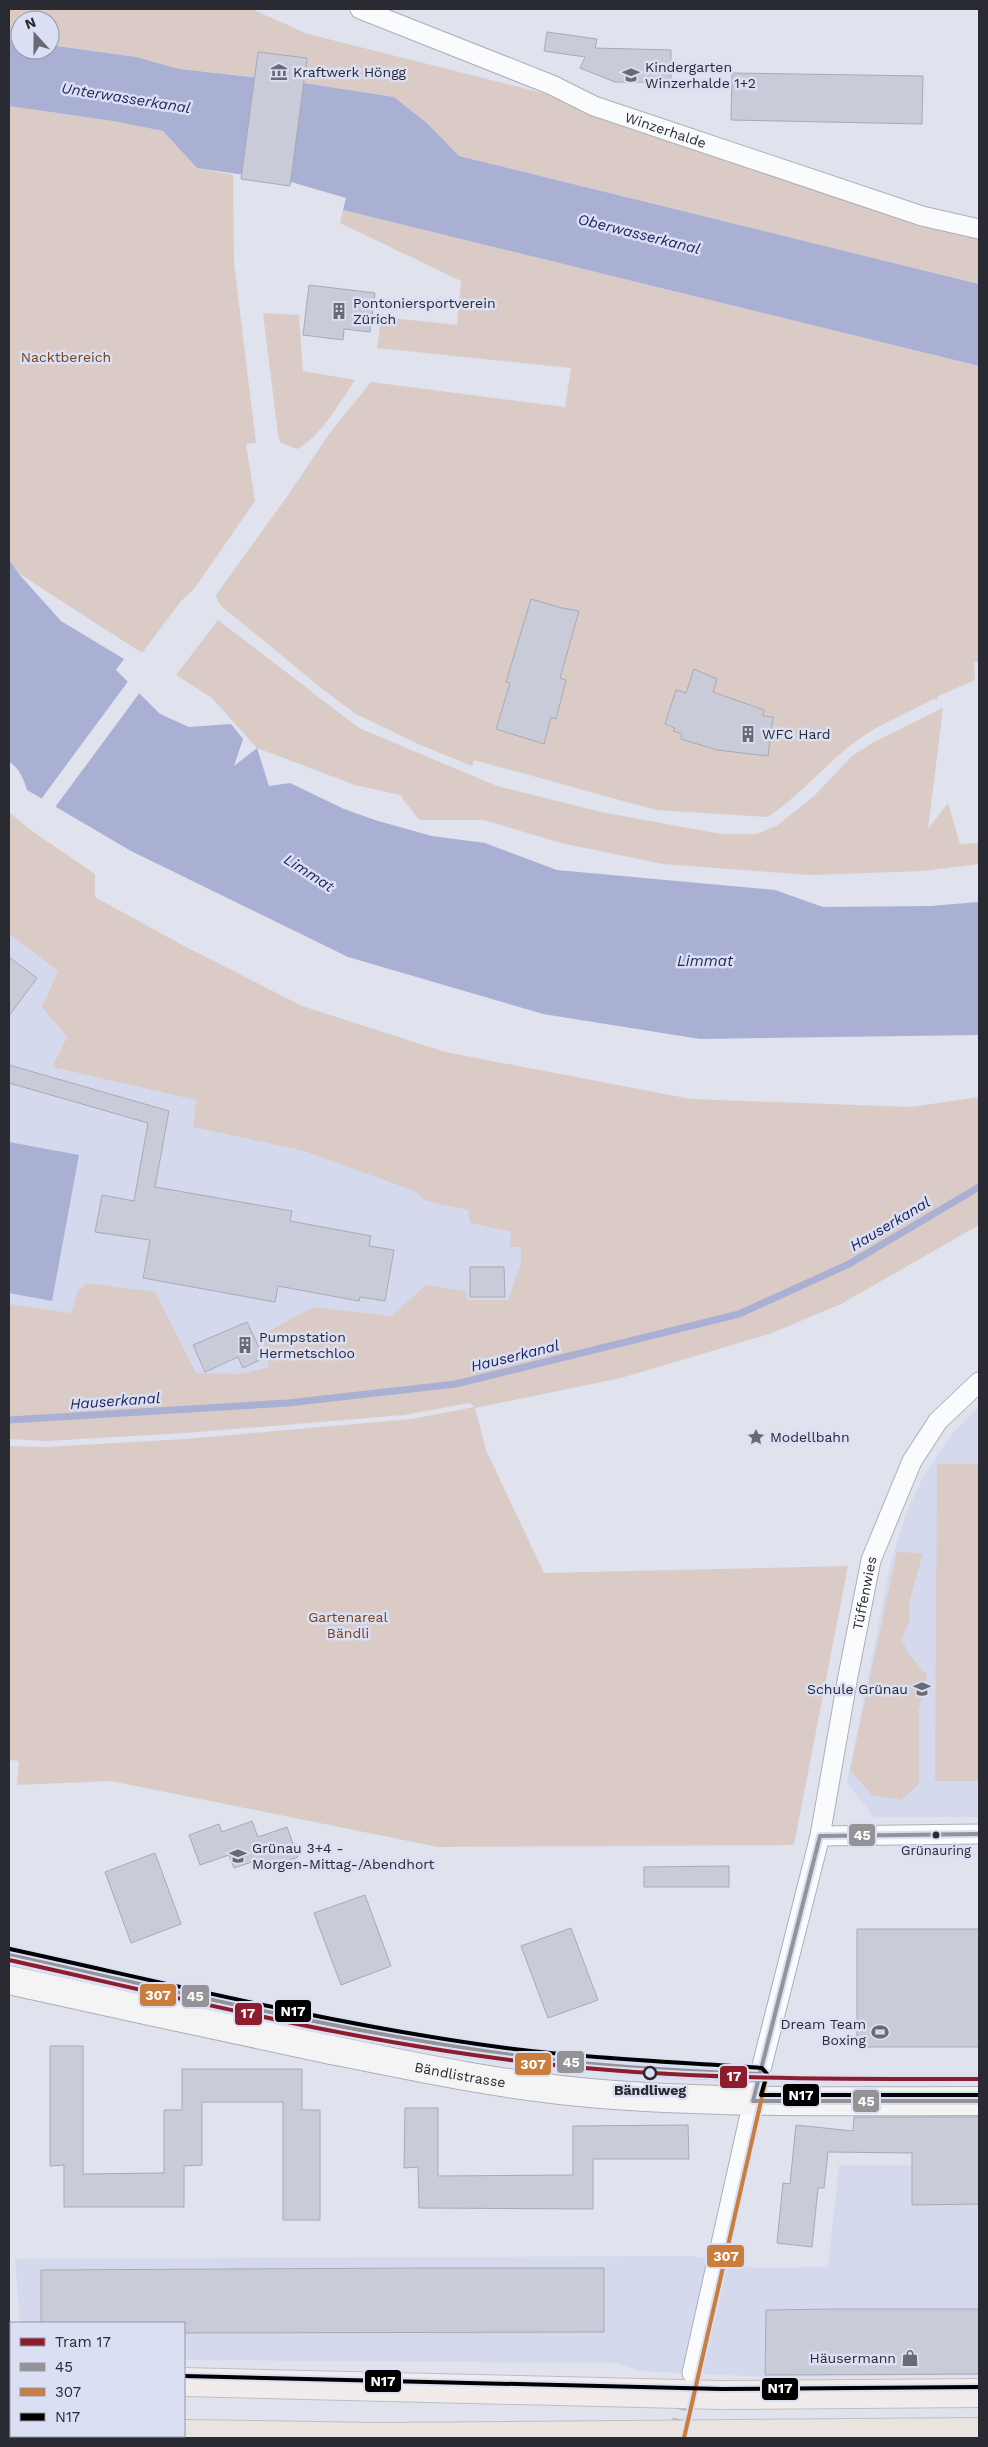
<svg xmlns="http://www.w3.org/2000/svg" width="988" height="2447" viewBox="0 0 988 2447" font-family="'Work Sans',sans-serif">
<rect width="100%" height="100%" fill="#e0e2ee"/>
<!-- built -->
<path fill="#d4d9ee" d="M9,934L58,971L42,1007L67,1037L52,1067L197,1100L193,1127L304,1151L414,1191L426,1201L468,1210L470,1223L511,1232L521,1246V1262L508,1300H466L426,1285L392,1316L313,1307L269,1367L240,1374H196L155,1292L78,1290L71,1313L9,1304Z
M979,1406V1817H874L847,1783L891,1562L907,1511L922,1479L952,1434Z
M912,2116H979V2375L769,2377L639,2371L617,2363L184,2360V2323H20L15,2259L692,2256L753,2268L828,2267L839,2165H912Z"/>
<!-- green -->
<path fill="#dacbc6" d="M9,9H252L308,34L594,106L979,229V284L459,156L428,124L394,97L304,83L307,58L258,52L255,77L180,69L136,57L50,45V20H20V41L9,40Z
M9,106L113,121L163,131L197,168L233,175L234,263L256,443L246,444L255,501L194,589L181,601L142,653L18,573L9,559Z
M343,210L979,366V662H974L975,680L938,696L937,700L934,699C909,712 881,723 859,739C826,763 803,793 768,817L656,810L474,760L472,766L418,744L356,714L325,691L220,605L216,595L286,498L329,434L371,382L565,407L571,368L377,348L381,317L457,325L461,281L340,223Z
M263,313L299,315L303,371L355,380C340,402 321,437 297,449L280,442L278,434Z
M218,620L359,728L497,786L601,812L721,834H757L778,825L814,796L852,756L874,742L943,708L928,829L948,803L960,844L979,843V864L923,871L810,875L663,864L561,843L484,820H419L400,795L355,785L257,748L212,698L176,675Z
M9,812L32,831L95,874V897L182,945L302,1006L445,1052L691,1099L911,1107L979,1097V1225L841,1304L772,1333L621,1378L475,1408L486,1450L544,1573L848,1566L794,1845L438,1847L111,1781L17,1785L19,1761L9,1760V1446L45,1447L185,1439L412,1419L474,1407L470,1403L404,1415L186,1433L47,1441L9,1439V1304L71,1313L78,1290L87,1283L155,1292L196,1373L240,1374L269,1367L262,1335L313,1307L391,1316L426,1285L466,1291L467,1300H508L521,1262V1247H510L511,1232L470,1223L468,1210L426,1201L414,1191L304,1151L193,1127L196,1100L52,1067L67,1037L42,1007L58,971L9,934Z
M937,1464H979V1781H935Z
M897,1552L923,1553L909,1603L910,1619L902,1640L909,1655L927,1675L919,1710V1784L901,1800L872,1795L850,1770Z"/>
<!-- water -->
<path fill="#a9b0d3" d="M9,40L20,41V50H50V45L136,57L180,69L304,83L394,97L428,124L459,156L979,284V366L343,210L346,198L291,182L197,168L163,131L113,121L9,106Z
M9,559L18,573L61,621L124,659L116,670L160,714L189,727L231,724L243,739L234,766L257,748L269,786L290,783L344,809L378,821L432,836L485,843L557,870L775,890L823,907L930,906L979,902V1035L700,1039L543,1014L348,957L131,851L27,790C24,780 19,767 9,762Z
M9,1142L79,1155L52,1301L9,1293Z"/>
<!-- pier -->
<path fill="#e0e2ee" d="M129,680L141,691L53,810L39,802Z"/>
<g fill="none" stroke-linecap="round" stroke-linejoin="round">
<!-- stream -->
<path stroke="#a9b0d3" stroke-width="7" d="M9,1420L288,1403L456,1384L739,1314L849,1264L979,1187"/>
</g>
<!-- building -->
<path fill="#c9cbd9" stroke="#a8aab3" d="M547,32L597,39L595,48L671,50V82H615L580,68L585,57L544,51Z
M258,52L307,58L290,186L241,179Z
M732,73L923,76L922,124L731,120Z
M309,285L375,293L370,332L344,329L343,340L303,335Z
M531,599L562,608L579,611L560,678L566,680L556,719L551,717L544,744L496,729L510,683L506,682Z
M694,669L717,679L713,692L764,710L763,716L773,717L768,756L717,750L681,739L682,734L673,731L675,728L665,724L676,690L686,693Z
M9,957L37,978L9,1016Z
M9,1065L169,1111L155,1187L292,1211L290,1221L371,1236L369,1246L394,1250L385,1301L360,1297L359,1301L278,1286L275,1302L143,1278L150,1240L95,1232L102,1195L134,1201L148,1123L9,1083Z
M470,1267H504L505,1297H470Z
M247,1322L264,1358L243,1368L238,1357L205,1372L193,1345Z
M252,1821L258,1837L287,1827L298,1857L268,1868L264,1858L234,1868L229,1855L200,1865L189,1835L219,1824L222,1832Z
M155,1853L181,1924L131,1943L105,1872Z
M729,1866V1887H644V1867Z
M365,1895L391,1966L341,1985L314,1913Z
M571,1928L598,2000L548,2018L521,1946Z
M857,1929H979V2047H857Z
M50,2046H83V2174L164,2173V2110H182V2069H302V2110H320V2220H283V2102H202V2165L184,2166V2207H64V2165L50,2166Z
M405,2108H438V2176L573,2175V2126L688,2125L689,2159H593V2209L419,2208L418,2167L404,2168Z
M854,2117H979V2204L912,2205V2153L828,2152L824,2188H818L812,2247L777,2243L783,2183L790,2184L796,2125L853,2131Z
M423,2268H604V2332L184,2333V2323H41V2270Z
M832,2309H979V2374L765,2375L766,2310Z"/>
<g fill="none" stroke-linecap="round" stroke-linejoin="round">
<!-- street-tunnel -->
<path stroke="#bbbdc8" stroke-width="19" stroke-dasharray="19 9" stroke-linecap="butt" d="M678,2438L690,2384"/>
<!-- street casing -->
<g stroke="#adafb8" stroke-width="21">
<g id="street">
<path id="s1" d="M360,9L552,85L594,106L922,216L979,229"/>
<path d="M820,1836L979,1834"/>
<path id="s2" d="M692,2373L753,2101L820,1836L848,1676L871,1560L912,1461L938,1421L979,1382"/>
</g>
</g>
<!-- secondary casing -->
<g stroke="#adafb8" stroke-width="30">
<g id="secondary">
<path id="s3" d="M9,1980C113,2003 218,2026 322,2048C411,2066 499,2085 590,2093C719,2104 849,2101 979,2101"/>
</g>
</g>
<!-- primary casing -->
<g stroke="#bdbec4" stroke-width="30">
<path id="primary" d="M9,2378H11
M184,2382L722,2395L979,2393"/>
</g>
<!-- highway casing -->
<g stroke="#bdbec4" stroke-width="30">
<path id="highway" d="M9,2431H11
M184,2434L378,2437L979,2432"/>
</g>
<!-- street -->
<use href="#street" stroke="#fafbfc" stroke-width="19"/>
<!-- secondary -->
<use href="#secondary" stroke="#f5f4f4" stroke-width="28"/>
<!-- primary -->
<use href="#primary" stroke="#f1eceb" stroke-width="28"/>
<!-- highway -->
<use href="#highway" stroke="#eae3e0" stroke-width="28"/>
<!-- bus-1 casing -->
<g stroke="#dadff4" stroke-width="8">
<path id="bus-1" d="M820,1836L979,1834
M9,1955C173,1991 338,2031 505,2054C590,2066 676,2071 761,2074
M753,2101L820,1836
M753,2101H979"/>
</g>
<!-- bus-2 casing -->
<g stroke="#dadff4" stroke-width="8">
<path id="bus-2" d="M9,1961C173,1998 338,2038 505,2060C590,2072 675,2077 761,2080
M684,2438L767,2075"/>
</g>
<!-- bus-3 casing -->
<g stroke="#dadff4" stroke-width="8">
<path id="bus-3" d="M10,1949C175,1985 339,2026 506,2048C592,2059 677,2062 762,2068L767,2074L761,2095H979
M184,2376L722,2389L979,2387"/>
</g>
<!-- bus-1 -->
<use href="#bus-1" stroke="#949498" stroke-width="4"/>
<!-- bus-2 -->
<use href="#bus-2" stroke="#ca7d3c" stroke-width="4"/>
<!-- bus-3 -->
<use href="#bus-3" stroke="#000" stroke-width="4"/>
<!-- tram-1 casing -->
<g stroke="#dadff4" stroke-width="8">
<path id="tram-1" d="M9,1960C184,1999 358,2043 536,2063C683,2080 831,2079 979,2079"/>
</g>
<!-- tram-1 -->
<use href="#tram-1" stroke="#8d1d2c" stroke-width="4"/>
</g>
<!-- icons -->
<defs>
<g id="museum-bare" transform="scale(1.35)"><path d="M0-6L6-3V-2H-6V-3ZM-5-1h2V3h-2ZM-1-1h2V3h-2ZM3-1h2V3H3ZM-6 4H6V6H-6Z" fill="#696a74" stroke="#dadff4" stroke-width="2.5" paint-order="stroke"/></g>
<g id="school-bare" transform="scale(1.35)"><path d="M0-5L7-2L0 1L-7-2ZM-4 1L0 2.5L4 1V4Q0 6-4 4Z" fill="#696a74" stroke="#dadff4" stroke-width="2.5" paint-order="stroke"/></g>
<g id="building-bare" transform="scale(1.35)"><path d="M-4-6H4V6H1V3H-1V6H-4ZM-2.5-4.3h1.7v1.8h-1.7ZM.8-4.3h1.7v1.8H.8ZM-2.5-1h1.7V.8h-1.7ZM.8-1h1.7V.8H.8Z" fill="#696a74" stroke="#dadff4" stroke-width="2.5" paint-order="stroke"/></g>
<g id="sight-bare" transform="scale(1.35)"><path d="M0-6L1.8-2.2L6-1.7L2.9 1.2L3.7 5.4L0 3.3L-3.7 5.4L-2.9 1.2L-6-1.7L-1.8-2.2Z" fill="#696a74" stroke="#dadff4" stroke-width="2.5" paint-order="stroke"/></g>
<g id="stadium-bare" transform="scale(1.35)"><path d="M0-5a6.5 5 0 1 0 0 10a6.5 5 0 1 0 0-10ZM-3.5-1.8h7v3.6h-7Z" fill="#696a74" stroke="#dadff4" stroke-width="2.5" paint-order="stroke"/></g>
<g id="shop-bare" transform="scale(1.35)"><path d="M-5-2.5h2.3a2.7 3.5 0 0 1 5.4 0H5L5.5 6h-11ZM-1.5-2.5h3a1.5 2.3 0 0 0-3 0Z" fill="#696a74" stroke="#dadff4" stroke-width="2.5" paint-order="stroke"/></g>
</defs>
<g fill-rule="evenodd">
<use href="#museum-bare" x="279" y="72"/>
<use href="#school-bare" x="631" y="75"/>
<use href="#building-bare" x="339" y="311"/>
<use href="#building-bare" x="748" y="734"/>
<use href="#building-bare" x="245" y="1345"/>
<use href="#sight-bare" x="756" y="1437"/>
<use href="#school-bare" x="922" y="1689"/>
<use href="#school-bare" x="238" y="1856"/>
<use href="#stadium-bare" x="880" y="2032"/>
<use href="#shop-bare" x="910" y="2358"/>
</g>
<!-- markers -->
<circle fill="#292a32" stroke="#dadff4" stroke-width="2" cx="936" cy="1835" r="4.5"/>
<circle fill="#dadff4" stroke="#292a32" stroke-width="2.5" cx="650" cy="2073" r="6"/>
<g text-anchor="middle" dominant-baseline="central" stroke-width="5" stroke-linejoin="round" paint-order="stroke">
<!-- bus labels -->
<g font-size="13" fill="#292a32" stroke="#dadff4">
<text x="936" y="1850">Grünauring</text>
</g>
<!-- poi labels -->
<g font-size="14" fill="#292a32" stroke="#dadff4" text-anchor="start">
<text x="645" y="67">Kindergarten<tspan x="645" dy="16">Winzerhalde 1+2</tspan></text>
<text x="293" y="72">Kraftwerk Höngg</text>
<text x="353" y="303">Pontoniersportverein<tspan x="353" dy="16">Zürich</tspan></text>
<text x="762" y="734">WFC Hard</text>
<text x="259" y="1337">Pumpstation<tspan x="259" dy="16">Hermetschloo</tspan></text>
<text x="770" y="1437">Modellbahn</text>
<text x="908" y="1689" text-anchor="end">Schule Grünau</text>
<text x="252" y="1848">Grünau 3+4 -<tspan x="252" dy="16">Morgen-Mittag-/Abendhort</tspan></text>
<text x="866" y="2024" text-anchor="end">Dream Team<tspan x="866" dy="16">Boxing</tspan></text>
<text x="896" y="2358" text-anchor="end">Häusermann</text>
</g>
<!-- street labels -->
<g font-size="14" fill="#292a32" stroke="#dadff4">
<text stroke="none"><textPath href="#s1" startOffset="329">Winzerhalde</textPath></text>
<text stroke="none"><textPath href="#s2" startOffset="799">Tüffenwies</textPath></text>
<text stroke="none"><textPath href="#s3" startOffset="461">Bändlistrasse</textPath></text>
</g>
<!-- park labels -->
<g font-size="14" fill="#7b4217" stroke="#dadff4">
<text x="66" y="357">Nacktbereich</text>
<text x="348" y="1617">Gartenareal<tspan x="348" dy="16">Bändli</tspan></text>
</g>
<!-- stop labels -->
<g font-size="14" font-weight="bold" fill="#292a32" stroke="#dadff4">
<text x="650" y="2090">Bändliweg</text>
</g>
<!-- water labels -->
<g font-size="15" font-style="italic" fill="#1d2258" stroke="#dadff4">
<text transform="translate(126 98) rotate(9)">Unterwasserkanal</text>
<text transform="translate(639 234) rotate(14)">Oberwasserkanal</text>
<text transform="translate(309 873) rotate(33)">Limmat</text>
<text x="705" y="961">Limmat</text>
<text transform="translate(890 1224) rotate(-31)">Hauserkanal</text>
<text transform="translate(515 1356) rotate(-14)">Hauserkanal</text>
<text transform="translate(115 1401) rotate(-4)">Hauserkanal</text>
</g>
</g>
<g stroke="#dadff4" stroke-width="2">
<rect x="848" y="1823" width="28" height="24" rx="5" fill="#949498"/>
<rect x="139" y="1983" width="38" height="24" rx="5" fill="#ca7d3c"/>
<rect x="181" y="1984" width="29" height="24" rx="5" fill="#949498"/>
<rect x="274" y="1999" width="38" height="24" rx="5" fill="#000"/>
<rect x="234" y="2002" width="29" height="24" rx="5" fill="#8d1d2c"/>
<rect x="556" y="2050" width="29" height="24" rx="5" fill="#949498"/>
<rect x="514" y="2052" width="38" height="24" rx="5" fill="#ca7d3c"/>
<rect x="719" y="2065" width="29" height="24" rx="5" fill="#8d1d2c"/>
<rect x="782" y="2083" width="38" height="24" rx="5" fill="#000"/>
<rect x="852" y="2089" width="28" height="24" rx="5" fill="#949498"/>
<rect x="706" y="2244" width="39" height="24" rx="5" fill="#ca7d3c"/>
<rect x="364" y="2369" width="38" height="24" rx="5" fill="#000"/>
<rect x="761" y="2377" width="38" height="24" rx="5" fill="#000"/>
</g>
<g font-size="14" text-anchor="middle" font-weight="bold" fill="#fff">
<text x="862" y="1840">45</text>
<text x="158" y="2000">307</text>
<text x="195" y="2001">45</text>
<text x="293" y="2016">N17</text>
<text x="248" y="2018">17</text>
<text x="571" y="2067">45</text>
<text x="533" y="2069">307</text>
<text x="734" y="2081">17</text>
<text x="801" y="2100">N17</text>
<text x="866" y="2106">45</text>
<text x="726" y="2261">307</text>
<text x="383" y="2386">N17</text>
<text x="780" y="2393">N17</text>
</g>
<!-- border -->
<rect width="988" height="2447" fill="none" stroke="#292a32" stroke-width="20"/>
<!-- legend -->
<rect x="10" y="2322" width="175" height="115" fill="#dadff4" stroke="#9397a6"/>
<rect x="20" y="2338" width="25" height="8" fill="#8d1d2c" stroke="#9397a6"/>
<text x="55" y="2347" font-size="15" fill="#292a32">Tram 17</text>
<rect x="20" y="2363" width="25" height="8" fill="#949498" stroke="#9397a6"/>
<text x="55" y="2372" font-size="15" fill="#292a32">45</text>
<rect x="20" y="2388" width="25" height="8" fill="#ca7d3c" stroke="#9397a6"/>
<text x="55" y="2397" font-size="15" fill="#292a32">307</text>
<rect x="20" y="2413" width="25" height="8" fill="#000000" stroke="#9397a6"/>
<text x="55" y="2422" font-size="15" fill="#292a32">N17</text>
<!-- north arrow -->
<g transform="translate(35 35) rotate(339)"><circle r="24" fill="#dadff4" stroke="#9397a6"/>
<path d="M0-4L9 19L0 12L-9 19Z" fill="#696a74"/>
<text y="-8" font-size="14" font-weight="bold" text-anchor="middle" fill="#292a32">N</text>
</g>
</svg>
